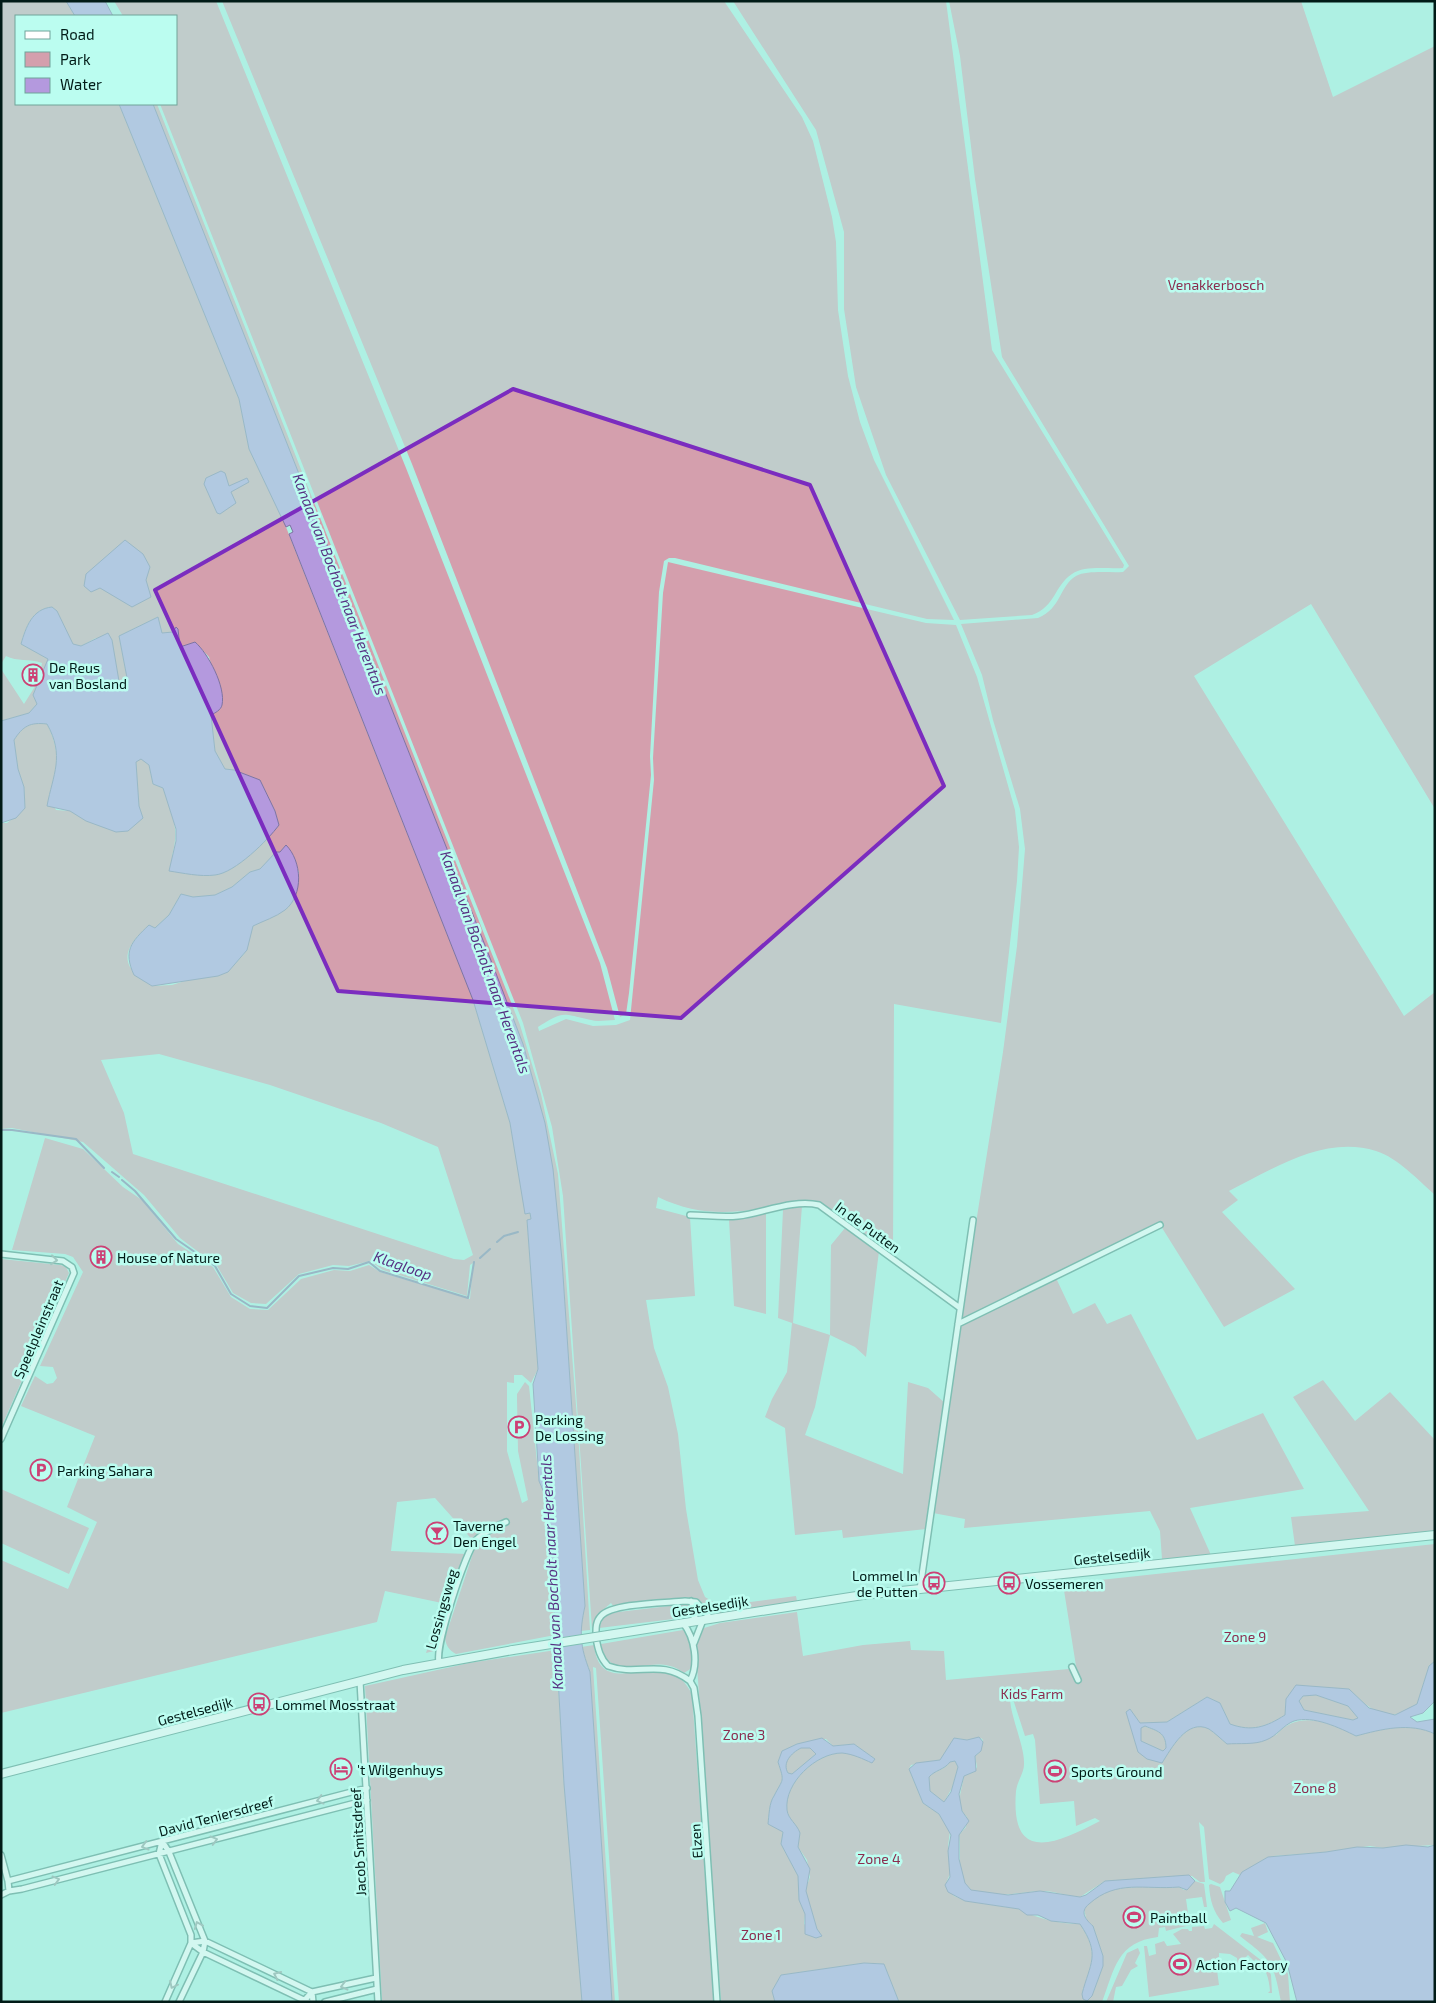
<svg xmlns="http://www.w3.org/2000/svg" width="1436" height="2003" viewBox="0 0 1436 2003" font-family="'Exo 2',sans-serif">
<rect width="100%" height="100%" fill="#aef0e3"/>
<!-- green -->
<path fill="#d49fad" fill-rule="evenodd" d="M1,1H66L75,16H16V104H119L239,399L249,449L284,522L473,1000L510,1123L526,1214L530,1213L531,1219L527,1220L538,1369L531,1383L522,1375H514V1383L507,1382V1451L522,1503L528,1500L518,1451L517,1399V1394L525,1382L529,1386L539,1481L548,1502L555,1635L456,1654C449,1650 446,1646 445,1638L476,1544L435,1498L397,1502L391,1551L467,1554L448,1604L434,1651L426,1653L442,1603L385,1591L377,1622L1,1713V1560L68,1589L97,1522L67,1507L95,1436L21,1406L35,1376L47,1384L53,1383L57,1378L53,1367L40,1366L83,1272L73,1257L65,1254L12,1250L45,1138L83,1149L123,1187L142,1200L178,1244L213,1267L231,1297L250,1309L268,1310L301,1279L334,1270L350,1271L369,1265L380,1272L470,1299L473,1263L470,1265L467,1296L383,1270L370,1261L349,1266L333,1265L299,1274L266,1304L251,1303L233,1293L217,1266L180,1238L144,1195L83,1142L12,1128L1,1129V823H7L25,808L24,787L18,769L14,740C23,725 30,722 47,724C60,749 59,770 49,796L56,810L70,811L77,815L139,806L136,762L141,758L149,765L153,784L163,788C172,814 180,828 172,856L181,873C192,874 204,876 216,875C235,872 268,840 279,825L275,811L260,780L234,770L225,769L215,751L211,715L218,711L222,706L221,696L209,657L195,642L180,647L178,629L167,634L162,633L158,617L119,636L128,683L124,688L120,687L118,681L112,640L96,638L81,646L72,644L57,612L52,607C32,609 26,627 21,644L48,659L33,695L37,704L29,713L1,721V669L24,704L39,680L42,663C29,658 17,662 6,656L1,664ZM286,845L299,872L286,909L253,926L244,954L233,966L172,985L152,986C146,980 134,974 130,967C121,951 138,935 149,926L155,928L169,915L181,894L193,897L215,895L232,887L250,872L261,869L276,852H280ZM159,1054L270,1085L381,1123L438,1147L473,1255L464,1260L454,1259L133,1154L124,1113L101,1060Z
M114,1H216L406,468L600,963L615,1020C607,1020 598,1022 591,1020C562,1014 565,1010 538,1027L539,1031L566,1019L593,1026L616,1025L630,1020L654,780L653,758L663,593L668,562L926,623L956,625L977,677L1015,810L1019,847L1017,881L1001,1023L894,1004L893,1257L820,1202L811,1200C754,1208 714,1224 658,1197L656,1208L690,1217L695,1296L646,1300L654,1348L668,1387L678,1434L686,1509L698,1580L705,1597L715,1603L727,1605L796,1596L797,1601L714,1614C705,1610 701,1600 691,1598L614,1607L611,1603L598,1614L592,1629L563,1196L552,1127L523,1023L160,104H176V16H123Z
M222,1H724L802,117L813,141L832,217L836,242L838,310L848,376L860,422L874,460L954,620L927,619L675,558H669L664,561L659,592L650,756L651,775L629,993L626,1014L620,1017L607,968L412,464Z
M733,1H946L992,350L1124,565L1123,568C1108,569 1084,565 1072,574C1054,586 1056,606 1032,615L960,620L886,475L856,387L844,309V232L816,130Z
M949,1H1301L1333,97L1435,46V809L1311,604L1194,676L1404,1016L1435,992V1195C1418,1180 1398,1158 1376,1151C1324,1135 1273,1169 1229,1191L1238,1200L1222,1212L1295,1289L1224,1327L1159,1223L962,1320L961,1318L1003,1052L1017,946L1025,849L1020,809L993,720L982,675L961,624L1038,618C1062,608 1059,586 1076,576C1088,570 1109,573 1123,572L1129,566L1002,357L975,179L960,56Z
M153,104H157L520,1025L541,1094L558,1174L578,1431L590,1630L580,1631L585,1606L562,1260L545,1123L523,1044L492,963Z
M802,1206L793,1323L830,1335L831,1245L845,1228L879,1251L866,1357L855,1347L830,1335L815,1407L805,1435L903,1474L908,1382L928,1388L945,1403L926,1529L843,1538L842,1530L795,1535L785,1428L765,1417L772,1399L787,1372L792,1323L778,1318L783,1210Z
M766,1213V1314L734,1306L729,1220Z
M1,1259L61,1265L66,1267L69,1273L1,1428Z
M1056,1278L1073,1314L1095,1303L1107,1324L1131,1314L1197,1440L1263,1413L1304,1489L1190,1508L1211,1555L1162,1559L1160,1531L1150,1511L964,1528L965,1519L933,1513L959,1327Z
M1323,1380L1355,1421L1390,1392L1435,1440V1532L1295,1546L1291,1517L1369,1511L1293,1397Z
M1,1489L89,1528L69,1574L1,1543Z
M1435,1544V1661L1429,1666L1417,1704C1411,1707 1403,1713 1396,1714C1376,1718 1361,1700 1349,1689L1286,1699L1285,1715C1266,1727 1252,1732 1230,1724L1220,1703L1207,1697L1167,1722L1140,1723L1130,1709L1138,1752L1162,1763C1171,1749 1187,1718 1209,1729C1215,1733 1221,1739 1227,1744L1276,1735C1299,1709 1330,1723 1356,1736C1382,1729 1410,1722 1435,1734V1845L1383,1848L1370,1846L1326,1852L1274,1856L1263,1860L1240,1875L1233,1872L1226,1876L1224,1881L1220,1884L1209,1879L1204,1827L1199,1822L1205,1882H1200L1192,1876H1185L1105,1881L1080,1897C1067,1896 1055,1891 1042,1891C1026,1891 979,1902 967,1888C956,1874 962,1851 959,1835L966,1827L967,1817C954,1805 962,1790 964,1776L974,1772L977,1767L975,1756L979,1753L983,1740L981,1738L967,1740L956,1738L940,1760L911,1765L909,1769L923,1803L939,1814L950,1831L948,1846L950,1874L946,1883L954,1896L967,1901L1019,1909C1036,1918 1059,1924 1080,1924C1100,1954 1091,1963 1082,1994L1086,2001L1094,1991L1103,1966V1956L1093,1926L1087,1922L1084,1909C1106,1879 1146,1889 1179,1887L1184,1890L1195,1881L1204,1884L1207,1907H1204L1202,1897L1186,1899L1189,1920L1199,1918L1200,1921C1192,1926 1175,1928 1166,1931L1165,1927L1159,1928L1158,1937C1117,1942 1115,1968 1102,2002H899L884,1964L864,1963L781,1975L772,1991L775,2002H721L697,1666V1644L701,1629L720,1623L797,1612L803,1656L863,1645L910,1641L911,1650L944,1651L946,1680L1069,1669L1076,1666L1063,1584ZM1011,1693L1025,1736L1033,1734L1035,1740L1040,1804L1074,1801L1076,1826L1095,1818L1100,1821C1056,1844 1010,1865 1016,1791C1017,1781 1025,1772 1024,1762C1024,1743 1006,1706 1011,1693ZM826,1739L833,1746L854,1744L875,1759C864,1757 852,1753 841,1753C815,1754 784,1784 787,1810C788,1819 797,1825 800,1833L798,1847L807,1860L810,1877L805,1891L817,1929L822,1936L804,1924L805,1914L799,1900L798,1876L781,1844L783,1831L768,1824C769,1816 769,1803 774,1796C783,1778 785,1783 778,1762L783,1751L797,1744Z
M686,1604L693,1608L690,1617L599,1628L604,1616L610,1613Z
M683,1630C693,1638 691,1656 692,1668L684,1673C680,1670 675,1667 670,1666C645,1659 624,1679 603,1656L601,1644Z
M594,1645C599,1692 638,1665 666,1672C679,1674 686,1683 692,1694L714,2002H619L596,1668L593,1667L615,2002H612L590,1672L581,1647Z
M556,1650L564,1784L582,2002H382L365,1686L469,1663Z
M1316,1695L1348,1706L1358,1718L1353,1720L1304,1710L1299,1701L1303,1696Z
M1144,1726C1157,1731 1166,1732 1166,1748L1163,1751L1141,1741V1728Z
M801,1748H810L816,1754L792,1774L788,1773C782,1763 790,1753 801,1748Z
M955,1761L958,1767L952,1788L944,1802L930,1791L929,1777C935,1770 944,1771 950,1762Z
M1211,1884L1220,1887L1225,1902L1227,1890V1904L1225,1902L1231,1920L1223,1923C1213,1912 1210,1900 1209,1885Z
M1265,1923L1268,1932L1257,1937L1273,1943L1288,1974L1290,2002H1281C1273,1961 1272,1961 1240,1936L1242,1933L1254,1936L1251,1928Z
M1214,1924L1266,1964L1271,1975L1272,1993H1268L1270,1991C1269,1978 1266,1968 1256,1959L1254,1961L1248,1955L1238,1965L1237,1958L1230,1954L1219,1953V1957L1212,1961L1213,1969L1217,1970L1219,1985L1149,1997L1144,1946H1147L1149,1956L1156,1954L1155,1944L1164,1941L1167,1946L1181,1944L1173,1934L1182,1929H1188L1189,1931H1192V1927L1204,1926L1205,1929L1212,1928Z
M1138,1948L1140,1953L1135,1963L1138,1966L1131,1970L1122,1986L1116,1987L1113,2002H1106L1127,1953Z"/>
<!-- water -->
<path fill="#b499de" stroke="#7e73a2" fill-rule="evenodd" d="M66,1H105L113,16H75Z
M119,104H153L492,963L523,1044L545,1123L553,1169L562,1260L585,1606C579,1633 580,1646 590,1672L612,2002H582L564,1784L548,1502L539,1481L533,1384L538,1369L527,1220L531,1219L530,1213L525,1214L510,1123L473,1000L289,534L293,532L290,525L286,527L249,449L239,399Z
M221,471L225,473L229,486L247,478L249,482L231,492L236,503L220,514L217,513L204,484L206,478Z
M125,540L143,554L150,567L146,580L151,597L132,607L100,588L91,592L84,586L86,574Z
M52,607L57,611L73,644L81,646L108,633L112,640L120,687L124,688L128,683L119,636L158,617L162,633L173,632L176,627L178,629L180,647L195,642C208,653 226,687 222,705C221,710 215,713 211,715L215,751L225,769L234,770L260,780L275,811L279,825C268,840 235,873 215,875C200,877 183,873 169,871L176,841V829L163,788L153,784L149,765L141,759L136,762L139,806L143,818L128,831L116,832L86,821L70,811L47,806C53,774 65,756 47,724C30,722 23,726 14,740L18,769L24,787L25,808L16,818L1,823V721L29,713L37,704L33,695L48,659L21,644C26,627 32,609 52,607Z
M286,845C302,861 304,895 285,910C276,917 263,921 253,926L247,950L228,972L218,976L152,986L134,975C123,951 131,942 149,925L155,928L169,915L181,894L193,897L215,895L232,887L250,872L260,869L276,852H280Z
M1435,1661V1701L1423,1713L1410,1717L1417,1722L1435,1719V1734C1410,1722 1382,1729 1356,1736C1340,1728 1313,1715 1294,1721C1283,1725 1277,1736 1266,1740C1255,1745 1239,1743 1227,1744C1221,1739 1215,1733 1209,1729C1187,1718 1171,1749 1162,1763L1147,1759L1138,1752L1126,1712L1130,1709L1140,1723L1167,1722L1207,1697L1220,1703L1230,1724C1252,1732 1266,1727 1285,1715L1286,1699L1296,1685L1349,1689L1369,1708L1395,1715L1417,1704L1429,1666ZM1316,1695L1348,1706L1358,1718L1353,1720L1304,1710L1299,1701L1303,1696ZM1145,1726C1157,1731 1166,1732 1166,1748L1163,1751L1141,1741V1728Z
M979,1737L983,1742L981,1751L975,1756L976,1771L964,1776L959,1794L962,1811L969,1821L959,1835V1859L965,1883L971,1890L1008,1895L1040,1891L1080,1897L1086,1895L1105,1881L1189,1875L1195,1881L1187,1890L1179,1887C1144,1890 1117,1879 1089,1904C1079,1912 1086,1920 1093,1926L1103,1956V1966L1092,1996L1087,2001L1083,1999L1082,1994C1090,1963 1101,1955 1080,1924L1051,1921L1038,1915H1027L1019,1909L965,1901L948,1892L945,1885L950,1877L948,1851L951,1835L939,1814L923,1803L909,1769L916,1763L940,1760L954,1738L967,1740ZM955,1761L958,1767L951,1792L944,1802L930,1791L929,1777C935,1770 944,1770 950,1762Z
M822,1738L833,1746L854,1744L875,1759L872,1763C863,1759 853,1754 842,1753C816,1753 784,1783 787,1810C788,1819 797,1824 800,1833L798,1847L810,1869L806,1891L817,1929L822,1936L816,1938L805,1934V1914L799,1900L798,1876L781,1844L783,1832L768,1824C769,1816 769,1803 774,1796C783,1778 785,1783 778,1762L782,1751L797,1744ZM801,1748H810L816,1754L792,1774L788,1773C782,1763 791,1753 801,1748Z
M1406,1845L1428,1847L1435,1845V2002H1297L1287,1963L1266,1923L1236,1908L1230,1911L1225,1902V1891H1230L1242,1872L1268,1857L1326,1852L1357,1847L1383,1848Z
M864,1963L884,1964L899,2002H775L772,1991L781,1975Z"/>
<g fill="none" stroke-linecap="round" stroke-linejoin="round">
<!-- stream -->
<path stroke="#7e73a2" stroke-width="2" d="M1,1130H12L76,1139L104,1168
M112,1172L119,1177
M122,1180L135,1191L176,1239L215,1266L231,1294L250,1306L267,1308L299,1276L333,1268L348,1269L369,1262L380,1271L468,1298L474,1262
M497,1242L504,1236L518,1232
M480,1258L490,1249"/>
<!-- street casing -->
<g stroke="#448479" stroke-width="8">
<path id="street" d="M690,1215C706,1215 722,1218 738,1216C763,1213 793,1199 819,1205L960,1308
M1,1254L63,1261L72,1267L74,1273L1,1439
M958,1324L1160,1225
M920,1589L973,1220
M691,1601L696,1613L693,1621
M683,1623C695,1638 699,1664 690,1681L694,1688L698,1716L717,2002
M694,1643L703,1620
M439,1662C435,1646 465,1553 476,1540C483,1533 497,1526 506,1522
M1072,1667L1078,1680
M360,1681L378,2002
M690,1681C660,1658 639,1677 608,1666C600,1658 598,1649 596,1638C596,1630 595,1622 601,1616C612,1603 667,1603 685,1601L696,1602L711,1619
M162,1841L169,1852L205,1941L203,1952L179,2002
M162,1841L159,1854L191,1935V1943L165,2002
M1,1855L8,1881L9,1891L1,1895
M8,1881L367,1788
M9,1891L22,1889L367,1800
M191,1943L205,1941L312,1992L313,2002
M191,1943L203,1952L308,2002
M303,2002L312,1992L376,1978
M325,2002L377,1989"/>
</g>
<!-- secondary casing -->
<g stroke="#448479" stroke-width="10">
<path id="secondary" d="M608,1635L863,1595L1435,1535
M1,1774L403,1670L513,1650"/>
</g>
<!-- street -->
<use href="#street" stroke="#fff" stroke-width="5"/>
<!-- secondary -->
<use href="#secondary" stroke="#fff" stroke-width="8"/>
<!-- secondary-bridge casing -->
<g stroke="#448479" stroke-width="10" stroke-linecap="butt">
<path id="secondary-bridge" d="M513,1650L608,1635"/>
</g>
<!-- secondary-bridge -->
<use href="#secondary-bridge" stroke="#fff" stroke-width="8"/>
</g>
<!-- one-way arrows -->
<defs><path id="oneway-chevron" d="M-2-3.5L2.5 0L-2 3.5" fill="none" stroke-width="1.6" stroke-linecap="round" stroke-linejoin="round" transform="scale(1.25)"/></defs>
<g stroke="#8d9897">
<use href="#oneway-chevron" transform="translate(54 1260) rotate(6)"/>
<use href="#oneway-chevron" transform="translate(320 1800) rotate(165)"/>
<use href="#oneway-chevron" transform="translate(214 1840) rotate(-15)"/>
<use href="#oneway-chevron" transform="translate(145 1846) rotate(165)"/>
<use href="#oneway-chevron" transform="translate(56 1880) rotate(-15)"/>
<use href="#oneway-chevron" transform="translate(198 1925) rotate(-112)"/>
<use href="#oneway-chevron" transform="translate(277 1975) rotate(-155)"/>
<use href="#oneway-chevron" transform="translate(173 1985) rotate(116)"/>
<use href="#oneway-chevron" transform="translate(344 1986) rotate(166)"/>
</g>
<!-- marked area -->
<path d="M0 0H1436V2003H0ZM513,389L810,485L944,786L681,1018L338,991L155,590Z" fill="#aef0e3" fill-opacity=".55" fill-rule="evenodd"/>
<path fill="none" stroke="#7b2cbf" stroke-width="4" stroke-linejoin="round" d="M513,389L810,485L944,786L681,1018L338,991L155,590Z"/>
<!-- icons -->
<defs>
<g id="building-ring" transform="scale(1.125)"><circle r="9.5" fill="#bbfdf0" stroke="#cc4175" stroke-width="1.5"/><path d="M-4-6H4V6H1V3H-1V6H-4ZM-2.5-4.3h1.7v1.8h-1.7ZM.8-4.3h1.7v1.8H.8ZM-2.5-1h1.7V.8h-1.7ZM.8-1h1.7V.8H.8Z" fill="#cc4175"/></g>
<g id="parking-ring" transform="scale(1.125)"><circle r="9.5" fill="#bbfdf0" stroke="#cc4175" stroke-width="1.5"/><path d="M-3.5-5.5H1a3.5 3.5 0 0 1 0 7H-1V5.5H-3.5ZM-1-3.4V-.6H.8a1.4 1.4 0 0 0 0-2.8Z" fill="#cc4175"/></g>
<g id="bar-ring" transform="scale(1.125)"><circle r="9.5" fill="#bbfdf0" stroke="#cc4175" stroke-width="1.5"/><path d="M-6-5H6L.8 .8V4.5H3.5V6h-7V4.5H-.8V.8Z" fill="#cc4175"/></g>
<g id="bus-ring" transform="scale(1.125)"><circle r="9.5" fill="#bbfdf0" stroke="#cc4175" stroke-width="1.5"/><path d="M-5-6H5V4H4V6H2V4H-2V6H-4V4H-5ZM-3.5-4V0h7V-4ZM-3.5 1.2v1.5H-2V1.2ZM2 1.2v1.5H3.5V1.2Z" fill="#cc4175"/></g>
<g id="hotel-ring" transform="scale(1.125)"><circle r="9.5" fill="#bbfdf0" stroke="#cc4175" stroke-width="1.5"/><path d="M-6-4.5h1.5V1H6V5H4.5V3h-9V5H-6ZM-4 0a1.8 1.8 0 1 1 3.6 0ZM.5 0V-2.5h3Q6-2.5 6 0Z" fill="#cc4175"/></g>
<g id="stadium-ring" transform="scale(1.125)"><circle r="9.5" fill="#bbfdf0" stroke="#cc4175" stroke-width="1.5"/><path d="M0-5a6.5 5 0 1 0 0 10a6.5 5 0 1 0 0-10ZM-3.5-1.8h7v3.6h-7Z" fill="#cc4175"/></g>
</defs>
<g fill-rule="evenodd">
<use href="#building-ring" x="33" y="675"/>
<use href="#building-ring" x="101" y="1257"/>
<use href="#parking-ring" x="519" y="1427"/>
<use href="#parking-ring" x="41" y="1470"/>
<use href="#bar-ring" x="437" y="1533"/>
<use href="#bus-ring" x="934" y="1583"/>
<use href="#bus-ring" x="1009" y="1583"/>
<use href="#bus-ring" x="259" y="1704"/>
<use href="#hotel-ring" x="341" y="1769"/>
<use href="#stadium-ring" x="1055" y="1771"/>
<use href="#stadium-ring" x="1134" y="1917"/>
<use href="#stadium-ring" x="1180" y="1964"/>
</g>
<g text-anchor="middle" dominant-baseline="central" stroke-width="5" stroke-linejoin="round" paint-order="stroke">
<!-- park labels -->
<g font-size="14" fill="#8b2d4f" stroke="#bbfdf0">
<text x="1216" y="284">Venakkerbosch</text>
<text x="1245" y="1636">Zone 9</text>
<text x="1032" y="1693">Kids Farm</text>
<text x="744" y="1734">Zone 3</text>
<text x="1315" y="1787">Zone 8</text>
<text x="879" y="1858">Zone 4</text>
<text x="761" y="1934">Zone 1</text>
</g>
<!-- poi labels -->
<g font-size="14" fill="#011b17" stroke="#bbfdf0" text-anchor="start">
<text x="49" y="667">De Reus<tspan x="49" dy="16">van Bosland</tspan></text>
<text x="117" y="1257">House of Nature</text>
<text x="535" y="1419">Parking<tspan x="535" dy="16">De Lossing</tspan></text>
<text x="57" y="1470">Parking Sahara</text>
<text x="453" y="1525">Taverne<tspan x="453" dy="16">Den Engel</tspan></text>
<text x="918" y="1575" text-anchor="end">Lommel In<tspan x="918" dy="16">de Putten</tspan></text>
<text x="1025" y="1583">Vossemeren</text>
<text x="275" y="1704">Lommel Mosstraat</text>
<text x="357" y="1769">'t Wilgenhuys</text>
<text x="1071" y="1771">Sports Ground</text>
<text x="1150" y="1917">Paintball</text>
<text x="1196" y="1964">Action Factory</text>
</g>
<!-- street labels -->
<g font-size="14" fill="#011b17" stroke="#bbfdf0">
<text transform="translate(868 1227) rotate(36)">In de Putten</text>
<text transform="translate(38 1329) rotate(-67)">Speelpleinstraat</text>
<text transform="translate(1112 1556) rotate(-6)">Gestelsedijk</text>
<text transform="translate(710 1606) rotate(-9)">Gestelsedijk</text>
<text transform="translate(441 1609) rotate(-74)">Lossingsweg</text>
<text transform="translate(195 1711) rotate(-15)">Gestelsedijk</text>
<text transform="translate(216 1816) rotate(-15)">David Teniersdreef</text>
<text transform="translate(696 1841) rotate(-94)">Elzen</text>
<text transform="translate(358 1842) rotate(-93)">Jacob Smitsdreef</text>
</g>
<!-- water labels -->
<g font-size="15" font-style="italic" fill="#573283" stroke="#bbfdf0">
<text transform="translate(340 584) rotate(69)">Kanaal van Bocholt naar Herentals</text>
<text transform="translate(486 962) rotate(70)">Kanaal van Bocholt naar Herentals</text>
<text transform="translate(403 1265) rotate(19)">Klagloop</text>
<text transform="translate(551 1572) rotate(-93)">Kanaal van Bocholt naar Herentals</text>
</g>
</g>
<!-- border -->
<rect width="1436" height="2003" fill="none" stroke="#011b17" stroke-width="5"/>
<!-- legend -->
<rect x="15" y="15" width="162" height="90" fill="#bbfdf0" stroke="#71a399"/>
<rect x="25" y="31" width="25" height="8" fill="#ffffff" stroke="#71a399"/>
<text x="60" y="40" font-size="15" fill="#011b17">Road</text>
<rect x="25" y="52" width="25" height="15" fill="#d49fad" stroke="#71a399"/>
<text x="60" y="65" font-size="15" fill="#011b17">Park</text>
<rect x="25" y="78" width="25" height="15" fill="#b499de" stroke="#71a399"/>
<text x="60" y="90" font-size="15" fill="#011b17">Water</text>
</svg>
